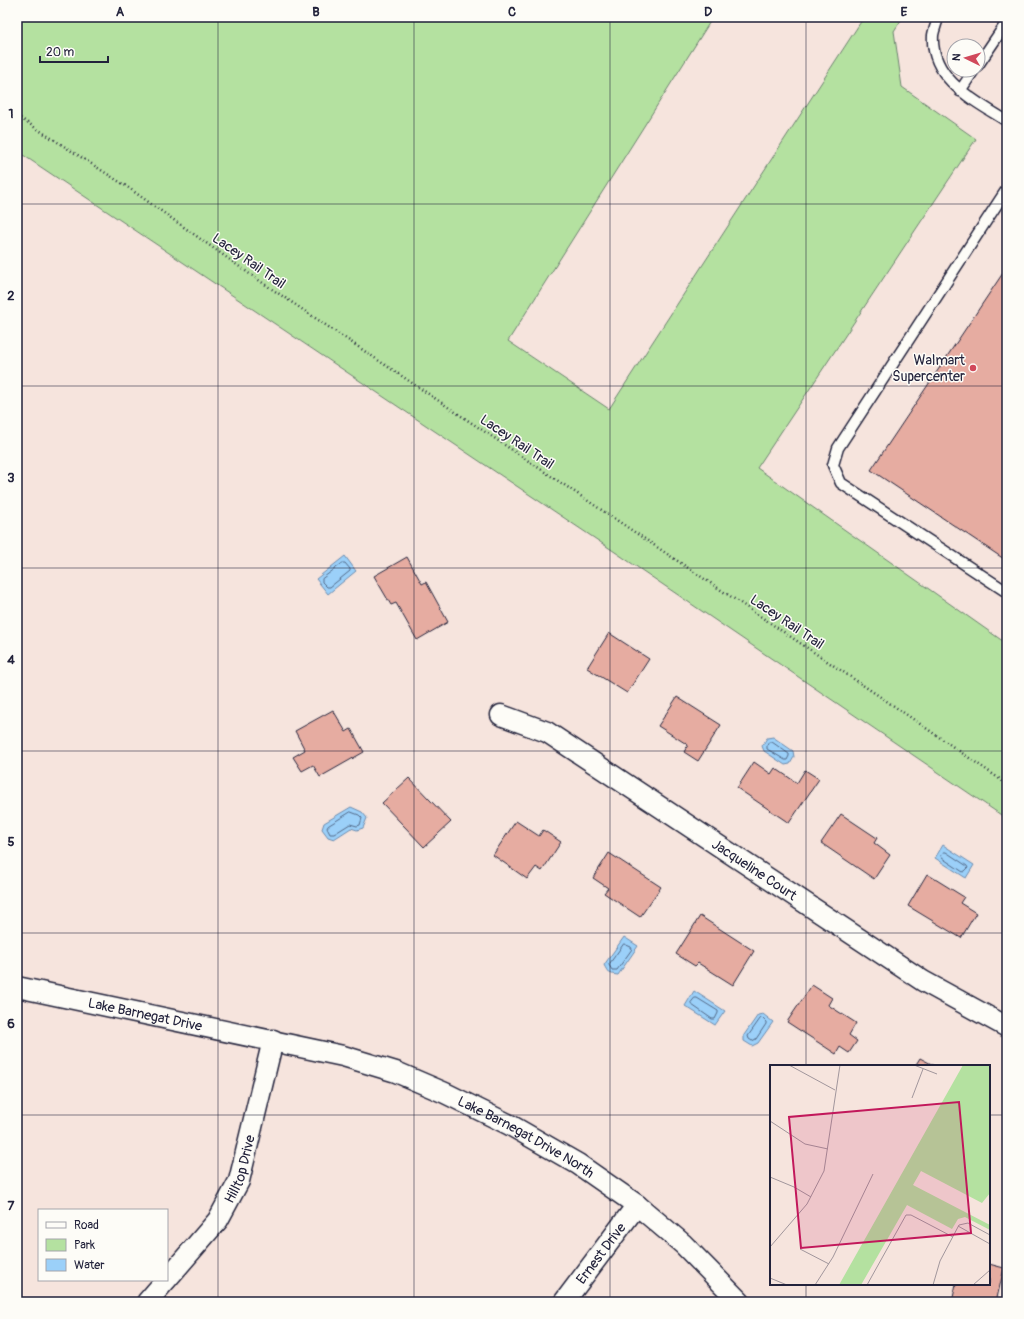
<svg xmlns="http://www.w3.org/2000/svg" width="1024" height="1319" viewBox="0 0 1024 1319" font-family="Pangolin,sans-serif">
<rect width="100%" height="100%" fill="#f6e4dd"/>
<filter id="ink" filterUnits="userSpaceOnUse"><feTurbulence type="fractalNoise" baseFrequency=".025" numOctaves="2"/><feDisplacementMap in="SourceGraphic" scale="8" xChannelSelector="R" yChannelSelector="G"/><feConvolveMatrix kernelMatrix="1 2 1 2 8 2 1 2 1" color-interpolation-filters="sRGB"/></filter>
<g filter="url(#ink)">
<!-- green -->
<path fill="#b4e1a0" stroke="#6b826e" d="M17,17H713L508,341L609,409L864,17H903L894,31L902,87L976,139L757,468L1007,644V819L615,552L17,151Z"/>
<!-- water -->
<path fill="#9bd0f9" stroke="#6b8aad" d="M345,556L356,571L328,594L316,579Z
M773,737L793,751L794,757L790,764L785,765L764,751L762,746L767,738Z
M351,807L362,812L367,818L363,828L357,830L351,828L334,839L328,837L322,829L324,823Z
M943,845L974,865L966,878L935,858Z
M624,937L638,946L618,975C609,974 608,973 604,965Z
M694,991L725,1011L715,1025L685,1006Z
M763,1014L773,1022L758,1043L752,1046L744,1041V1035L758,1015Z"/>
<g fill="none" stroke-linecap="round" stroke-linejoin="round">
<!-- shore -->
<path stroke="#526887" stroke-width="1" d="M343,563H345L350,569V571L330,587H327L322,582V579Z
M769,742H772L789,754V756L787,760H785L767,749V746Z
M351,812L359,815L362,818L360,825L357,826L350,824L334,834H330L327,828L328,826Z
M944,852H946L967,866L968,868L965,871L963,872L942,858L941,856Z
M624,944L631,947L632,949L617,970H612L609,965Z
M695,998H697L718,1011V1013L715,1019H712L692,1005L691,1003Z
M762,1018L766,1022V1024L756,1039L752,1041L749,1039L748,1036L760,1019Z"/>
</g>
<!-- building -->
<path fill="#e6aca1" stroke="#22223b" d="M1007,267V561L871,470Z
M407,557L422,584L426,582L448,622L417,640L396,603L391,605L374,576Z
M609,633L649,659L627,693L587,668Z
M677,697L721,725L698,761L684,752L688,745L658,726Z
M333,710L346,732L351,729L364,752L320,777L313,765L302,771L293,757L305,750L295,731Z
M754,762L771,774L775,768L797,783L805,770L819,779L789,823L737,788Z
M409,778L451,822L424,847L382,803Z
M841,814L877,838L874,843L890,855L874,879L821,843Z
M516,821L539,836L543,830L561,842L542,871L536,867L527,879L493,855Z
M609,853L661,887L640,917L604,893L608,888L593,878Z
M927,874L964,897L960,903L976,913L961,938L908,906Z
M700,916L754,951L733,985L698,963L695,966L676,954Z
M812,985L832,998L828,1005L856,1023L849,1035L857,1041L849,1053L840,1047L836,1054L787,1022Z
M920,1058L935,1066H915Z
M989,1264L1004,1268L997,1298L1001,1299L1000,1302H952L956,1284H989Z"/>
<g fill="none" stroke-linecap="round" stroke-linejoin="round">
<!-- lane casing -->
<g stroke="#22223b" stroke-width="13">
<path id="lane" d="M938,17C937,23 934,29 933,35C930,79 975,101 1007,121
M978,65L1007,22
M960,91L974,70
M1007,189L838,448L833,465L841,483L1007,592"/>
</g>
<!-- street casing -->
<g stroke="#22223b" stroke-width="23">
<g id="street">
<path id="s1" d="M501,715L547,732L923,981L1007,1027"/>
<path id="s2" d="M17,987L343,1056L396,1072L445,1093L510,1125L578,1164L637,1205L683,1244L740,1302"/>
<path id="s3" d="M167,1279L218,1220L239,1181L273,1040"/>
<path d="M147,1302L166,1280"/>
<path id="s4" d="M564,1302L637,1205"/>
</g>
</g>
<!-- path -->
<path stroke="#22223b" stroke-width="2.5" stroke-dasharray="1 3" stroke-linecap="butt" d="M17,116L126,186L254,277L894,706L1007,784"/>
<!-- lane -->
<use href="#lane" stroke="#fdfcf7" stroke-width="10"/>
<!-- street -->
<use href="#street" stroke="#fdfcf7" stroke-width="20"/>
</g>
</g>
<!-- grid -->
<path fill="none" stroke="#22223b" stroke-width="1" stroke-opacity="0.55" d="M218,17V1302M414,17V1302M610,17V1302M806,17V1066M17,204H1007M17,386H1007M17,568H1007M17,751H1007M17,933H1007M17,1115H771M989,1115H1007M806,1284V1302"/>
<!-- markers -->
<circle fill="#d1495b" stroke="#fdfcf7" stroke-width="1.5" cx="973" cy="368" r="4"/>
<g text-anchor="middle" dominant-baseline="central" stroke-width="3" stroke-linejoin="round" paint-order="stroke">
<!-- street labels -->
<g font-size="14" fill="#22223b" stroke="#fdfcf7">
<text transform="translate(249 261) rotate(35)">Lacey Rail Trail</text>
<text transform="translate(517 442) rotate(34)">Lacey Rail Trail</text>
<text transform="translate(787 622) rotate(34)">Lacey Rail Trail</text>
<text stroke="none"><textPath href="#s1" startOffset="298">Jacqueline Court</textPath></text>
<text stroke="none"><textPath href="#s2" startOffset="131">Lake Barnegat Drive</textPath></text>
<text stroke="none"><textPath href="#s2" startOffset="534">Lake Barnegat Drive North</textPath></text>
<text stroke="none"><textPath href="#s3" startOffset="134">Hilltop Drive</textPath></text>
<text stroke="none"><textPath href="#s4" startOffset="61">Ernest Drive</textPath></text>
</g>
<!-- poi labels -->
<g font-size="14" fill="#22223b" stroke="#fdfcf7" text-anchor="end">
<text x="965" y="360">Walmart<tspan x="965" dy="16">Supercenter</tspan></text>
</g>
</g>
<!-- overview -->
<g transform="translate(770 1065)">
<rect width="220" height="220" fill="#f6e4dd"/>
<path d="M193,0H220V128L212,138L151,106L143,120L220,160V165L195,152L188,154L182,164L137,140L91,220H69Z" fill="#b4e1a0"/>
<path fill="none" stroke="#a1969c" stroke-width="1" d="M19,0L65,25M144,0L167,9M142,33L153,4M0,56L35,79L58,84M0,112L24,122L41,132M188,161L220,179M0,182L37,139L54,106L70,0M30,184L59,199M0,213L17,220M45,220L63,192L103,109M97,220L136,150H141L183,172M163,220L170,196L189,160L198,158L220,170M203,220L220,205"/>
<path fill="#c2185b" fill-opacity="0.15" stroke="#c2185b" stroke-width="2" d="M189,37L201,168L31,183L19,52Z"/>
<rect width="220" height="220" fill="none" stroke="#22223b" stroke-width="2"/>
</g>
<!-- margin -->
<rect width="1024" height="1319" fill="none" stroke="#fdfcf7" stroke-width="44"/>
<!-- legend -->
<rect x="38" y="1209" width="130" height="72" fill="#fdfcf7" stroke="#a5a5ac"/>
<rect x="46" y="1222" width="20" height="6" fill="#fdfcf7" stroke="#a5a5ac"/>
<text x="74" y="1229" font-size="12" fill="#22223b">Road</text>
<rect x="46" y="1239" width="20" height="12" fill="#b4e1a0" stroke="#a5a5ac"/>
<text x="74" y="1249" font-size="12" fill="#22223b">Park</text>
<rect x="46" y="1259" width="20" height="12" fill="#9bd0f9" stroke="#a5a5ac"/>
<text x="74" y="1269" font-size="12" fill="#22223b">Water</text>
<!-- north arrow -->
<g transform="translate(966 58) rotate(275)"><circle r="19" fill="#fdfcf7" stroke="#a5a5ac"/>
<path d="M0-3L7 15L0 10L-7 15Z" fill="#d1495b"/>
<text y="-6" font-size="11" font-weight="bold" text-anchor="middle" fill="#22223b">N</text>
</g>
<!-- scale -->
<path d="M40 56v6h68v-6" fill="none" stroke="#22223b" stroke-width="2"/>
<text x="46" y="56" font-size="12" fill="#22223b" stroke="#fdfcf7" stroke-width="3" paint-order="stroke">20 m</text>
<rect x="22" y="22" width="980" height="1275" fill="none" stroke="#22223b" stroke-width="1.5"/>
<g font-size="13" text-anchor="middle" font-weight="bold" fill="#22223b">
<text x="120" y="16">A</text>
<text x="316" y="16">B</text>
<text x="512" y="16">C</text>
<text x="708" y="16">D</text>
<text x="904" y="16">E</text>
<text x="11" y="118">1</text>
<text x="11" y="300">2</text>
<text x="11" y="482">3</text>
<text x="11" y="664">4</text>
<text x="11" y="846">5</text>
<text x="11" y="1028">6</text>
<text x="11" y="1210">7</text>
</g>
</svg>
